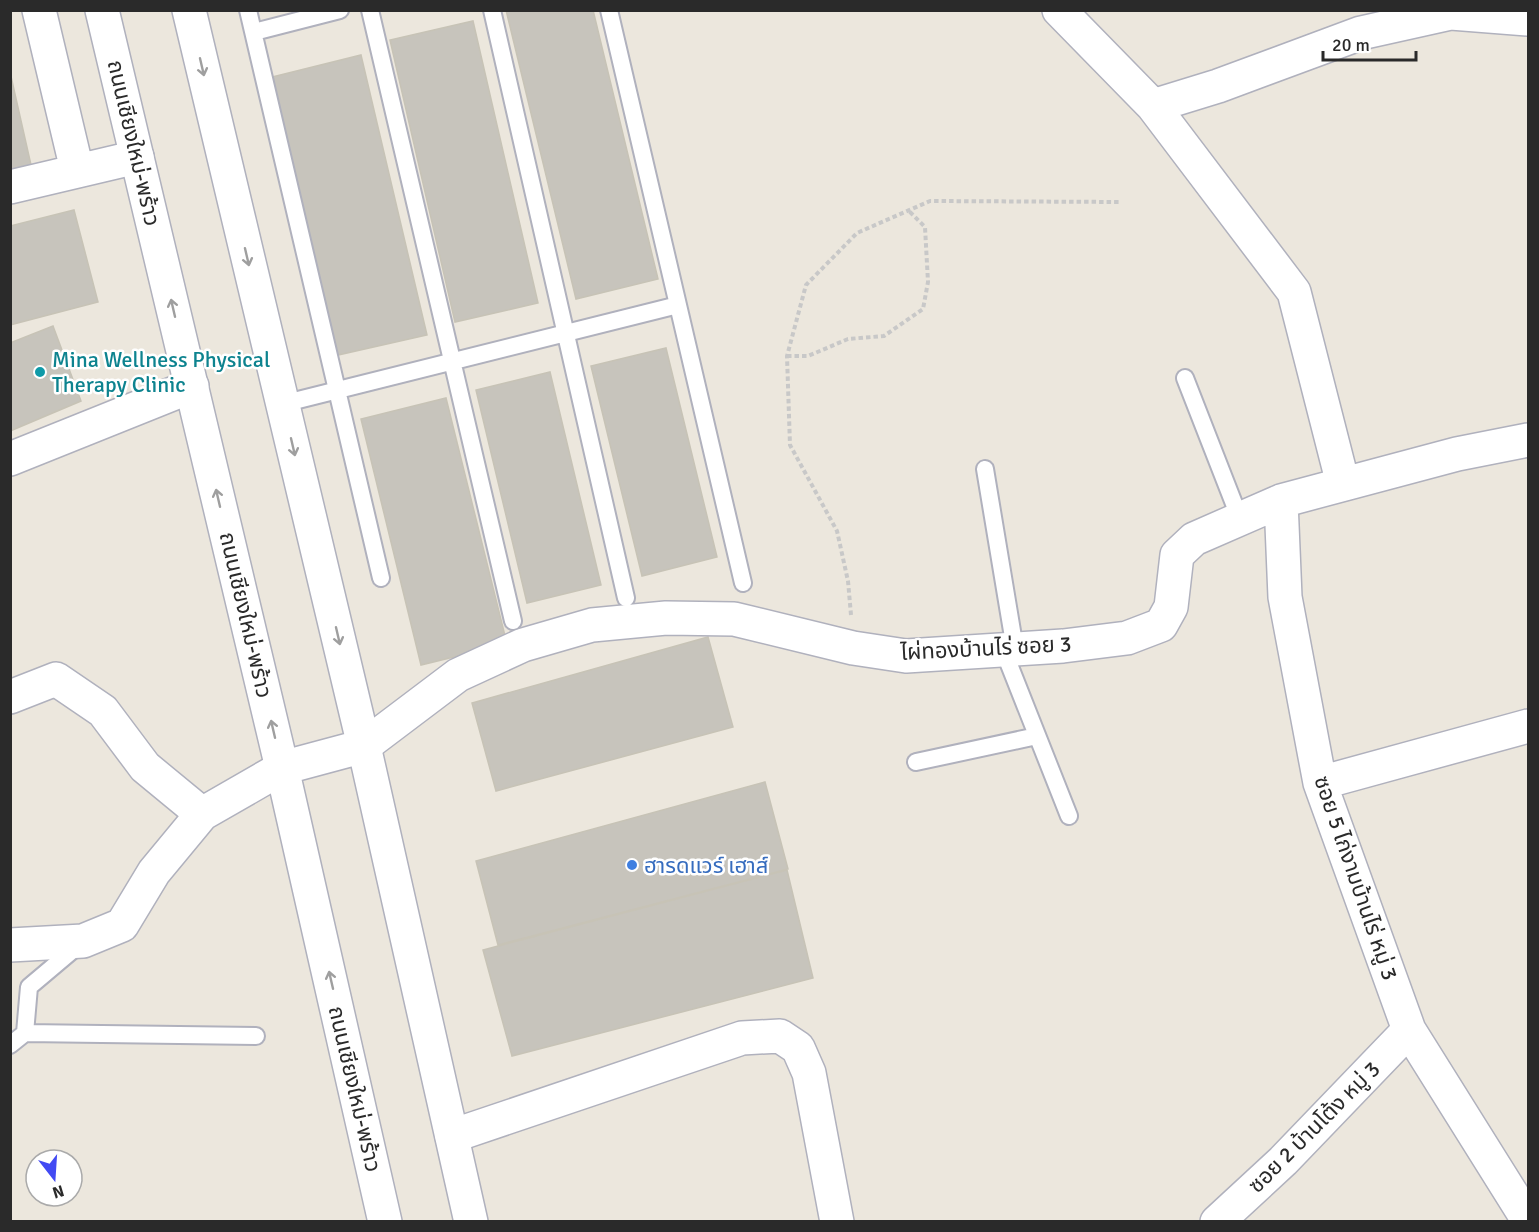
<svg xmlns="http://www.w3.org/2000/svg" width="1539" height="1232" viewBox="0 0 1539 1232" font-family="Signika,'Noto Sans Thai',sans-serif">
<rect width="100%" height="100%" fill="#ece7dd"/>
<!-- building -->
<path fill="#c7c4bc" stroke="#c7c3b6" stroke-width="1.5" d="M506,10H593L658,279L576,299Z
M473,21L538,303L455,322L390,40Z
M361,55L427,335L338,355L272,77Z
M10,72L31,165L10,170Z
M74,210L98,302L10,325V226Z
M53,326L81,401L10,431V343Z
M666,348L717,557L642,576L591,366Z
M550,372L601,585L527,603L476,390Z
M446,398L507,644L421,665L361,419Z
M708,637L733,727L496,791L472,703Z
M765,782L788,869L498,945L476,861Z
M787,870L813,978L512,1056L483,950Z"/>
<g fill="none" stroke-linecap="round" stroke-linejoin="round">
<!-- service casing -->
<g stroke="#b0b1bd" stroke-width="20">
<path id="service" d="M248,10L381,578
M370,10L513,621
M492,10L626,598
M609,10L743,583
M254,32L340,10
M1185,378L1240,519
M282,404L678,305
M985,469L1015,649
M1003,649L1069,816
M916,762L1037,736
M25,1033L256,1036
M10,1045L25,1033L29,987L80,944"/>
</g>
<!-- minor casing -->
<g stroke="#b0b1bd" stroke-width="36">
<path id="minor" d="M39,10L77,170
M1059,10L1153,106L1294,292L1343,484
M1153,106L1218,86L1361,33L1451,13L1528,19
M10,187L137,157
M10,459L192,386
M1281,501L1285,597L1320,783L1409,1030L1528,1220
M10,697L56,679L103,711L145,767L202,814
M364,746L458,675L523,645L592,625L666,618L734,619L853,648L906,656L1063,646L1127,638L1161,625L1171,607L1177,555L1194,539L1281,501L1457,454L1528,440
M1320,783L1528,726
M10,945L83,941L122,925L154,872L202,814L282,768
M452,1136L742,1038L780,1036L798,1048L809,1073L837,1222
M1217,1222L1283,1161L1409,1030"/>
</g>
<!-- secondary casing -->
<g stroke="#b0b1bd" stroke-width="36">
<path id="secondary" d="M102,10L282,768L385,1222
M189,10L364,746L471,1222
M282,768L364,746"/>
</g>
<!-- path -->
<path stroke="#c8c8c8" stroke-width="4" stroke-dasharray="4.5 3" stroke-linecap="butt" d="M787,356H808L848,339L884,336L923,309L928,282L925,227L909,211
M851,615L848,581L837,531L790,445L787,356L806,285L857,233L930,201L1121,202"/>
<!-- service -->
<use href="#service" stroke="#fff" stroke-width="16"/>
<!-- minor -->
<use href="#minor" stroke="#fff" stroke-width="33"/>
<!-- secondary -->
<use href="#secondary" stroke="#fff" stroke-width="33"/>
</g>
<!-- one-way arrows -->
<defs><path id="oneway-shaft" d="M-6 0H5M1.5-3L5.5 0L1.5 3" fill="none" stroke-width="1.6" stroke-linecap="round" stroke-linejoin="round" transform="scale(1.5)"/></defs>
<g stroke="#9f9f9f">
<use href="#oneway-shaft" transform="translate(202 67) rotate(77)"/>
<use href="#oneway-shaft" transform="translate(247 257) rotate(77)"/>
<use href="#oneway-shaft" transform="translate(173 308) rotate(-103)"/>
<use href="#oneway-shaft" transform="translate(293 447) rotate(77)"/>
<use href="#oneway-shaft" transform="translate(218 498) rotate(-103)"/>
<use href="#oneway-shaft" transform="translate(338 636) rotate(77)"/>
<use href="#oneway-shaft" transform="translate(273 729) rotate(-103)"/>
<use href="#oneway-shaft" transform="translate(331 980) rotate(-103)"/>
</g>
<!-- markers -->
<circle fill="#0f9aa8" stroke="#fff" stroke-width="2" cx="40" cy="372" r="6"/>
<circle fill="#3f7fe0" stroke="#fff" stroke-width="2" cx="632" cy="865" r="6"/>
<g text-anchor="middle" dominant-baseline="central" stroke-width="5" stroke-linejoin="round" paint-order="stroke">
<!-- street labels -->
<g font-size="22" fill="#2a2a2a" stroke="#fff">
<text transform="translate(134 143) rotate(77)">ถนนเชียงใหม่-พร้าว</text>
<text transform="translate(246 615) rotate(77)">ถนนเชียงใหม่-พร้าว</text>
<text transform="translate(986 648) rotate(-3)">ไผ่ทองบ้านไร่ ซอย 3</text>
<text transform="translate(1356 878) rotate(71)">ซอย 5 ไก่งามบ้านไร่ หมู่ 3</text>
<text transform="translate(355 1089) rotate(77)">ถนนเชียงใหม่-พร้าว</text>
<text transform="translate(1314 1127) rotate(-45)">ซอย 2 บ้านโต้ง หมู่ 3</text>
</g>
<!-- culture labels -->
<g font-size="22" fill="#0d838f" stroke="#fff" text-anchor="start">
<text x="52" y="359">Mina Wellness Physical<tspan x="52" dy="25">Therapy Clinic</tspan></text>
</g>
<!-- shop labels -->
<g font-size="22" fill="#366cbe" stroke="#fff" text-anchor="start">
<text x="644" y="865">ฮารดแวร์ เฮาส์</text>
</g>
</g>
<!-- border -->
<rect width="1539" height="1232" fill="none" stroke="#2a2a2a" stroke-width="24"/>
<!-- north arrow -->
<g transform="translate(54 1178) rotate(163)"><circle r="28" fill="#ffffff" stroke="#aaaaaa" stroke-width="1.5"/>
<path d="M0-4.5L10 22L0 15L-10 22Z" fill="#424af3"/>
<text y="-9" font-size="16" font-weight="bold" text-anchor="middle" fill="#2a2a2a">N</text>
</g>
<!-- scale -->
<path d="M1323 51v9h93v-9" fill="none" stroke="#2a2a2a" stroke-width="3"/>
<text x="1332" y="51" font-size="18" fill="#2a2a2a" stroke="#ffffff" stroke-width="4.5" paint-order="stroke">20 m</text>
</svg>
